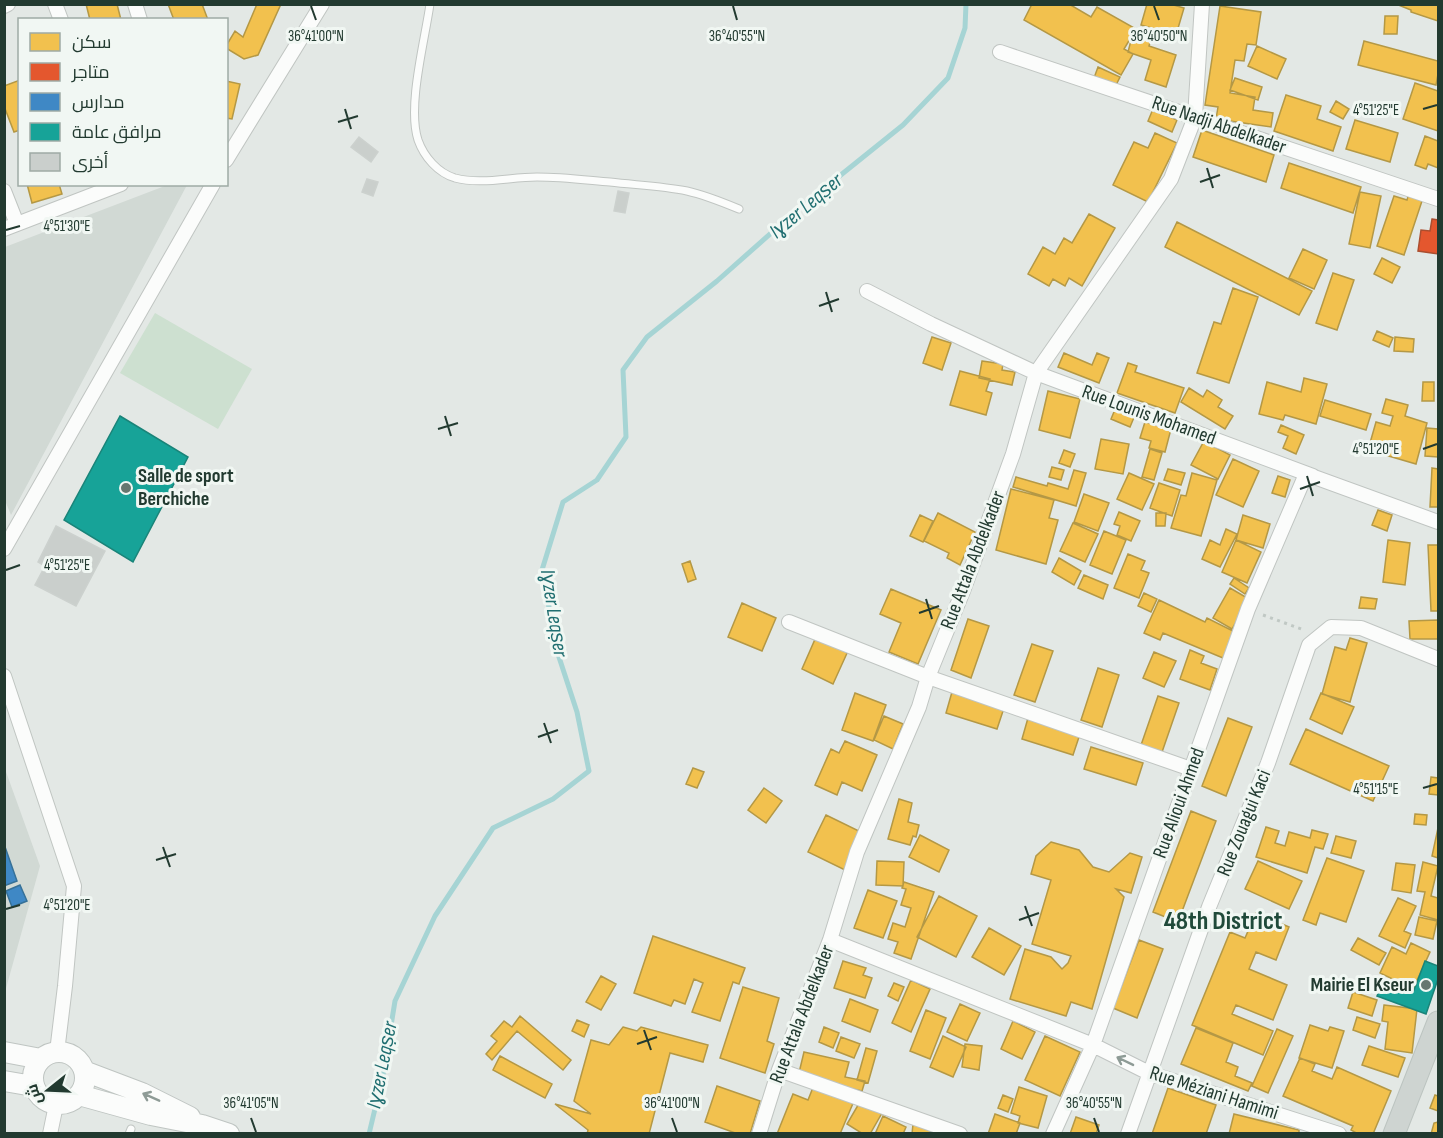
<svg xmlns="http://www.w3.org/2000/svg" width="1443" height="1138" viewBox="0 0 1443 1138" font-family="'Sofia Sans Condensed',Cairo,sans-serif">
<rect width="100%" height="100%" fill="#e3e8e5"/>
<!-- built -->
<path fill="#d1d9d4" d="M170,184L187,185L11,515L4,498L5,247Z
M5,769L40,866L5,992Z"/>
<!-- green -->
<path fill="#cde0d0" d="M155,313L252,369L218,429L120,373Z"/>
<!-- homes -->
<path fill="#f2c14e" stroke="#b49845" stroke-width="1.5" d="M86,4H117L121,20H90Z
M168,4H202L208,20H174Z
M257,4H281L258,55L244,59L226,48V46L235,31L243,37Z
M1032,4H1069L1091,17L1097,7L1136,29L1124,49L1133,54L1121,75L1024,20Z
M1147,4H1170L1184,8L1176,35L1141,25Z
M1396,4H1438V21L1411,12V10Z
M1220,6L1261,12L1256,45L1247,44L1244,61L1235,60L1230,93L1255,97L1253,110L1273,113L1271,127L1216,119L1218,107L1205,105Z
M1385,16H1398L1397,34H1384Z
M1134,29L1152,35L1149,46L1176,55L1166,87L1145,80L1151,60L1128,52Z
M1364,41L1438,61V74L1436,85L1358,65Z
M1257,46L1286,59L1277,79L1248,66Z
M1098,67L1120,77L1115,87L1094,78Z
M1235,78L1262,87L1258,100L1230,90Z
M20,80V130L14,132L4,106V86Z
M226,81L240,84L232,119L226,118Z
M1415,83L1438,91V131L1403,119Z
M1286,95L1321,106L1317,119L1341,127L1333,151L1274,131Z
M1336,101L1349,109L1343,119L1330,112Z
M1153,109L1177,120L1172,132L1148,121Z
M1355,120L1398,133L1390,162L1346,149Z
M1202,130L1274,155L1266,182L1193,157Z
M1155,133L1177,143L1148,202L1113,185L1134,142L1148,148Z
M1425,136L1438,141V168L1428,164L1426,169L1415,165Z
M1289,163L1361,187L1353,213L1281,188Z
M27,184H59L62,194L32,203Z
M1360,192L1381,196L1370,248L1349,244Z
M1409,193L1423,198L1404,255L1377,246L1394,196L1407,200Z
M1089,214L1115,228L1082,286L1069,278L1065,286L1053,279L1049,286L1028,274L1043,247L1055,254L1064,238L1072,243Z
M1177,222L1312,291L1299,315L1165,247Z
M1303,249L1327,260L1314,289L1289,278Z
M1382,258L1400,267L1392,283L1374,274Z
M1333,273L1354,280L1337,330L1316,323Z
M1233,288L1258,297L1229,383L1197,373L1214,322L1221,324Z
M1377,331L1393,338L1389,347L1373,340Z
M932,337L951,343L942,370L923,363Z
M1395,337L1414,339L1413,352L1394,351Z
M1064,353L1092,365L1097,353L1109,358L1099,383L1058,367Z
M982,361L1003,364L1002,370L1015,372L1012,385L979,378Z
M1128,363L1137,366L1135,372L1184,388L1175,413L1117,393Z
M960,371L990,379L986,391L992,393L986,415L950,405Z
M1304,378L1327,384L1316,424L1285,415L1283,420L1259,414L1267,382L1301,392Z
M1423,382H1434V401H1422Z
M1189,388L1203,397L1207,390L1222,400L1218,407L1233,416L1225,429L1181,402Z
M1048,391L1080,399L1070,438L1039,430Z
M1386,399L1408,405L1405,416L1427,423L1416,464L1368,450L1376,422L1390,426L1393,416L1382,413Z
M1325,400L1371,414L1366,430L1320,416Z
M1116,407L1135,415L1130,427L1111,419Z
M1145,422L1171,429L1165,452L1149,448L1151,441L1140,438Z
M1281,425L1304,435L1296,454L1283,448L1288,436L1278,432Z
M1427,428L1438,429V457L1425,456Z
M1101,439L1129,444L1123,474L1095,469Z
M1204,441L1230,455L1218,479L1191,465Z
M1150,449L1162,453L1154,480L1142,477Z
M1064,450L1075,454L1070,467L1059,463Z
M1233,459L1259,471L1243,507L1216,495Z
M1052,467L1064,470L1061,480L1049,477Z
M1432,468L1438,469V507H1430Z
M1168,469L1185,473L1181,485L1164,480Z
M1074,470L1086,473L1076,506L1013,487L1016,477L1047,486L1048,483L1068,489Z
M1129,473L1154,484L1142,510L1117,499Z
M1192,473L1217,480L1201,536L1171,528L1181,495L1186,496Z
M1278,476L1290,480L1285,497L1272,493Z
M1159,483L1180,490L1172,516L1150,508Z
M1011,489L1054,500L1049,518L1058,520L1046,564L996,550Z
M1084,494L1109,503L1098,531L1074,522Z
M1378,510L1392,515L1387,531L1372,525Z
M1119,512L1140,521L1131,541L1117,535L1120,526L1114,524Z
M938,513L975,532L960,565L947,558L949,553L924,541Z
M1156,513H1166L1165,526H1156Z
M920,515L933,521L923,542L910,536Z
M1243,515L1270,524L1263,548L1236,540Z
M1073,523L1098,534L1085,562L1060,551Z
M1226,529L1237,534L1220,567L1202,559L1210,540L1220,545Z
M1104,531L1126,540L1112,574L1090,565Z
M1236,540L1261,552L1247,583L1222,572Z
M1388,540L1410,543L1405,585L1383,582Z
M1428,545H1438V611H1431Z
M1128,554L1145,561L1141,570L1149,573L1139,598L1114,588Z
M1059,558L1081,571L1074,585L1052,572Z
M690,561L696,579L688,582L682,564Z
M1084,575L1108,585L1103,599L1078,588Z
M1234,578L1249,588L1245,594L1230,584Z
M1230,588L1249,599L1232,629L1213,618Z
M891,589L941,610L918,664L889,652L901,623L880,614Z
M1144,593L1157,599L1151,612L1138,606Z
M1361,597L1377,599L1375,609L1359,608Z
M1159,600L1205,622L1207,618L1235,632L1223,658L1163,633L1160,640L1144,633Z
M742,603L776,618L762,651L728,637Z
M968,619L989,626L971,678L951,670Z
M1438,620V639H1410L1409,621Z
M816,637L848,651L833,684L802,669Z
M1350,638L1367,643L1350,702L1322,694L1335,647L1346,650Z
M1032,644L1053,651L1035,702L1014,695Z
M1190,650L1204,656L1201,663L1217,669L1210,690L1180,679Z
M1154,652L1176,661L1164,687L1143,678Z
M1098,668L1119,675L1102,727L1081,720Z
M952,692L1004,708L997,729L946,713Z
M855,693L886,705L873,741L842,730Z
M1321,693L1354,707L1342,734L1310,719Z
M1158,696L1179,703L1161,755L1140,748Z
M884,716L903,724L893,749L874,740Z
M1028,718L1080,734L1073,755L1022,739Z
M1228,718L1252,727L1226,796L1202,786Z
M1306,729L1389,766L1373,801L1290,764Z
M845,741L877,755L862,791L842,782L837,795L815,785L831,749L839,753Z
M1091,747L1143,763L1136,785L1084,769Z
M693,768L704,772L697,788L686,784Z
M1431,777L1438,778V795L1429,794Z
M764,788L782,801L766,823L748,810Z
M899,799L912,803L908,822L919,825L916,837L913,836L910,845L888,839Z
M1191,811L1216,821L1178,922L1153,912Z
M1415,814L1427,815L1426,825L1414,824Z
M826,815L863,833L845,870L808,852Z
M1266,827L1279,831L1275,843L1285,846L1289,832L1310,838L1312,830L1328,834L1323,849L1315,847L1307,873L1256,857Z
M1438,828V858L1432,856Z
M920,835L949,850L939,872L909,857Z
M1336,836L1356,841L1351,858L1331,853Z
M1051,842L1079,850L1093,867L1109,872L1130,853L1142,857L1131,893L1116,889L1124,897L1092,1009L1071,1002L1066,1016L1010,999L1025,949L1051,957L1062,969L1068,963L1071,956L1032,944L1051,880L1031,874L1036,856Z
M1327,858L1364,871L1346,922L1320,913L1316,925L1303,920Z
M877,861L904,862L903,886L876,885Z
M1258,861L1302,881L1289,909L1245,889Z
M1423,862L1438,866L1431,896L1438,898V920L1420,915L1425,892L1417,891Z
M1396,863L1415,865L1411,893L1392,890Z
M904,882L934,892L911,959L894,953L898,942L888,939L893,923L905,927L911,908L901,905L906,889L902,888Z
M868,890L897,901L883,938L854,928Z
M939,896L977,916L956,957L917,937Z
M1398,898L1416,906L1404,931L1411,934L1405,948L1379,936Z
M1256,913L1289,927L1276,960L1256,952L1249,969L1287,985L1273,1020L1236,1005L1232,1014L1273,1031L1263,1055L1192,1025L1230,932L1245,938Z
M1419,917L1437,921L1433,939L1415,935Z
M989,928L1021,946L1004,975L972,957Z
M653,936L745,968L739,984L733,982L720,1021L692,1012L703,983L694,979L685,1004L674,1000L671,1006L634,993Z
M1358,938L1386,953L1379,965L1351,950Z
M1139,940L1163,949L1137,1018L1113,1008Z
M1411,943L1430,952L1413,989L1380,973L1392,947L1406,954Z
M843,961L866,968L863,975L872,978L865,998L834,988Z
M601,976L616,984L601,1010L586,1002Z
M911,980L930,989L911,1032L892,1023Z
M894,983L904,987L898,1001L888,996Z
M743,987L779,998L767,1041L774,1044L765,1073L720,1058Z
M1353,992L1377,1000L1372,1016L1348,1008Z
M850,999L878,1010L870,1032L842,1021Z
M960,1004L980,1013L967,1041L947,1032Z
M1384,1005L1417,1009L1412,1053L1385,1049L1388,1022L1382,1021Z
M926,1010L946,1018L930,1059L910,1051Z
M520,1016L571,1060L563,1070L517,1031L492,1060L486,1054L497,1041L491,1036L504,1021L512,1027Z
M1357,1017L1380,1024L1375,1038L1353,1030Z
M577,1020L589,1025L584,1037L572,1031Z
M1013,1021L1035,1032L1022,1059L1001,1049Z
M1310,1025L1328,1031L1330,1027L1344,1031L1332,1068L1299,1058Z
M623,1027L637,1031L641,1027L708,1045L703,1062L670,1053L649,1134H587L588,1130L555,1104L591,1114L574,1101L591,1040L609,1045Z
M824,1027L839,1033L833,1048L819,1042Z
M1196,1028L1233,1043L1226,1062L1238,1067L1235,1076L1252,1083L1248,1091L1181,1064Z
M1277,1029L1293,1036L1268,1093L1252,1086Z
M943,1036L966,1047L953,1077L930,1067Z
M1045,1036L1080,1052L1060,1096L1025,1080Z
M841,1037L860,1044L854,1058L836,1051Z
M965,1044L982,1046L979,1070L962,1067Z
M1369,1046L1405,1058L1398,1077L1362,1065Z
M866,1048L877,1051L868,1083L857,1080Z
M804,1052L849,1062L845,1077L865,1081L862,1091L798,1077Z
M500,1056L552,1084L545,1098L493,1070Z
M1300,1058L1315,1064L1312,1071L1332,1079L1337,1067L1391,1091L1373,1134H1358L1351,1130L1353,1126L1283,1096Z
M814,1085L854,1101L840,1134H777L793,1094L808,1100Z
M717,1086L760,1101L750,1134H738L705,1122Z
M1019,1087L1047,1096L1038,1128L1018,1123L1020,1116L1011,1113Z
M1168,1088L1216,1105L1206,1134H1152Z
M1003,1095L1013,1099L1008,1112L998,1108Z
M1435,1095L1438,1096V1111L1430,1108Z
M861,1100L882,1113L870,1134H863L847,1124Z
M995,1114L1020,1123L1016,1134H988Z
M1234,1114L1299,1130V1133L1302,1134H1229Z
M883,1116L906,1127L903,1134H875Z
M1076,1117L1099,1125L1096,1134H1070Z
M1438,1122V1134H1431L1434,1123Z
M913,1124L931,1127L930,1134H912Z"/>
<!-- shops -->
<path fill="#e4572e" stroke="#aa4e2f" stroke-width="1.5" d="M1432,219L1438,220V254L1418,251L1421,230L1430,231Z"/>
<!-- schools -->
<path fill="#3f88c5" stroke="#367198" stroke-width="1.5" d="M4,844L17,881L4,886Z
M20,885L27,901L12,907L6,891Z"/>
<!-- public -->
<path fill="#17a398" stroke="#1a8479" stroke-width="1.5" d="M120,416L188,457L133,562L64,520Z
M1425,961L1438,966V979L1426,1014L1377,996L1384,979L1414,990Z"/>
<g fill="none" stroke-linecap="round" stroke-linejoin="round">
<!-- stream -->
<path stroke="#a6d4d4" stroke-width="5" d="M369,1134L383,1075L395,1001L435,916L493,828L553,799L589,771L577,712L557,651L542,570L563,502L597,480L626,437L623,370L647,337L717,281L796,211L903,125L948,78L965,28L966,4"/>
</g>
<!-- building -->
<path fill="#cacfcc" stroke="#ccd1ce" stroke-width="1.5" d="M359,137L378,152L371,162L351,147Z
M367,179L378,182L373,196L362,192Z
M618,191L629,193L625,213L614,211Z
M56,526L105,551L76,606L35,585L45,566L38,562Z"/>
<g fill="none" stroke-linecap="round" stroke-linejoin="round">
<!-- lane casing -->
<g stroke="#c0c5c2" stroke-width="9">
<path id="lane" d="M430,4C425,40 407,106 418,140C424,157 438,173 455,178C481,185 510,177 537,177C561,177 586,180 610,182C635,185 662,186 687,191C705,195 722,202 739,209
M129,1134L131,1129"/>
</g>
<!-- street casing -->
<g stroke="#c0c5c2" stroke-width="16">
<path id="street" d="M55,4L61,20
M135,4L140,20
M4,6L8,4
M1000,52L1438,199
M226,160L322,4
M4,191L17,224
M4,229L121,184
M867,291L931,324L1036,373L1313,476
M4,549L213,184
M789,622L928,677L1191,769
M4,676L74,886L65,986L57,1052
M830,940L1093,1045L1149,1073L1339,1134
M779,1070L960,1134
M50,1134L56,1105
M759,1134L779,1070L830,940L857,852L919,707L928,677L963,591L1013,454L1036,373L1171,179L1195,117L1202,4
M1053,1134L1093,1045L1248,609L1306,474L1438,522
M1128,1134L1209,907L1268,763L1309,645L1331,627L1361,628L1438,659"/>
</g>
<!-- secondary casing -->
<g stroke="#bfc5c2" stroke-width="22">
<path id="secondary" d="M33 1078a26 26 0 1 1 52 0a26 26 0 1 1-52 0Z
M4,1052L41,1059
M84,1071L142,1093L190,1117
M4,1081L33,1086
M79,1095L151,1115L202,1125L229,1134"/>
</g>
<!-- primary casing -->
<g stroke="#bcc4c0" stroke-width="23">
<path id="primary" d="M1394,1134L1438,1022"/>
</g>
<!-- path -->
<path stroke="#c0c8c4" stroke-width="3" stroke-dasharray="3 4.5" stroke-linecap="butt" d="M1263,615L1304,630"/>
<!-- lane -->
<use href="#lane" stroke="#fbfcfb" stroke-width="7"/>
<!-- street -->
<use href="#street" stroke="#fbfcfb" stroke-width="14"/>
<!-- secondary -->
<use href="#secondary" stroke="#fbfcfb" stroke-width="20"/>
<!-- primary -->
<use href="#primary" stroke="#ced4d1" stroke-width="21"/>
</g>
<!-- one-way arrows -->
<defs><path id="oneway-shaft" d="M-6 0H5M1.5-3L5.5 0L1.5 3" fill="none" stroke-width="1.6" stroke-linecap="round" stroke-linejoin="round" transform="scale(1.5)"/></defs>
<g stroke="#8e9b96">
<use href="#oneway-shaft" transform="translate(1125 1061) rotate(-154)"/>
<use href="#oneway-shaft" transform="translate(151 1097) rotate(-156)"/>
</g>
<!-- ticks -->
<path fill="none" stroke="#223a30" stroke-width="2" d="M311,6L316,20M733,6L737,20M1154,6L1159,20M345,109L351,129M1423,109L1437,105M338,122L358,116M1207,168L1213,188M1200,182L1220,175M6,230L20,226M826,292L832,312M819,306L839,299M445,416L451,436M438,429L458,423M1423,449L1437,444M1307,476L1313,496M1300,489L1320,482M6,570L20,565M926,599L932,619M919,613L939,606M544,723L551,743M538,737L558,730M1423,788L1437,784M163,847L170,867M156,860L176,854M1025,906L1032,926M6,909L20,905M1019,920L1039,913M644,1030L651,1050M637,1044L657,1037M251,1118L256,1132M672,1118L677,1132M1094,1118L1099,1132"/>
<!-- markers -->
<g fill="#66776f" stroke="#f1f7f3" stroke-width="2">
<circle cx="126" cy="488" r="6"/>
<circle cx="1426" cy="985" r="6"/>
</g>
<g text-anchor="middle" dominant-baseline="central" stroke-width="6" stroke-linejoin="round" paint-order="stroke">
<!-- street labels -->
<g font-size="20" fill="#223a30" stroke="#f1f7f3">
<text transform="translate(1219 125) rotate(19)">Rue Nadji Abdelkader</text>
<text transform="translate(1149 415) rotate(20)">Rue Lounis Mohamed</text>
<text transform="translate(973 560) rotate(-69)">Rue Attala Abdelkader</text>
<text transform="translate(1179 803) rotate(-70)">Rue Alioui Ahmed</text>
<text transform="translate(1244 823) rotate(-68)">Rue Zouagui Kaci</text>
<text transform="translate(802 1014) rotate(-69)">Rue Attala Abdelkader</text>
<text transform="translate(1214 1093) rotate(18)">Rue Méziani Hamimi</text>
</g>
<!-- poi labels -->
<g font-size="20" font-weight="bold" fill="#223a30" stroke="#f1f7f3" text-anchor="start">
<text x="138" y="476">Salle de sport<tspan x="138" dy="23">Berchiche</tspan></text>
<text x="1414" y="985" text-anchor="end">Mairie El Kseur</text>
</g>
<!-- water labels -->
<g font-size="21" font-style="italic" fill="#216f71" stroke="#f1f7f3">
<text transform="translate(806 206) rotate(-40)">Iɣzer Leqṣer</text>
<text transform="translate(554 613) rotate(81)">Iɣzer Leqṣer</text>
<text transform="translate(382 1065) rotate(-79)">Iɣzer Leqṣer</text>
</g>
<!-- district labels -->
<g font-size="26" font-weight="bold" fill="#204a3a" stroke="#f1f7f3">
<text x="1223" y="921">48th District</text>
</g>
</g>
<g font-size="15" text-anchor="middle" fill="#223a30" stroke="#f1f7f3" stroke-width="6" stroke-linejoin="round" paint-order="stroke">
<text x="316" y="41">36°41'00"N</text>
<text x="737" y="41">36°40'55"N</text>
<text x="1159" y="41">36°40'50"N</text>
<text x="1376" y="115">4°51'25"E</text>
<text x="67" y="231">4°51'30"E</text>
<text x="1376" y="454">4°51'20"E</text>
<text x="67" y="570">4°51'25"E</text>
<text x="1376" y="794">4°51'15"E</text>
<text x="67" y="910">4°51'20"E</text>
<text x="251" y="1108">36°41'05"N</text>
<text x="672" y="1108">36°41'00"N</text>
<text x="1094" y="1108">36°40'55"N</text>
</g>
<!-- border -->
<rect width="1443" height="1138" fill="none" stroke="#223a30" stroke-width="12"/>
<!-- legend -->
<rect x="18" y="18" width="210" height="168" fill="#f1f7f3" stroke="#9eaba5" stroke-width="1.5"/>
<rect x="30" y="33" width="30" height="18" fill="#f2c14e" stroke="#9eaba5" stroke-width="1.5"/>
<text x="72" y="48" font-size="18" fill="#223a30">سكن</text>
<rect x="30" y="63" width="30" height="18" fill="#e4572e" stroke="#9eaba5" stroke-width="1.5"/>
<text x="72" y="78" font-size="18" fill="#223a30">متاجر</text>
<rect x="30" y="93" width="30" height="18" fill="#3f88c5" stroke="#9eaba5" stroke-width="1.5"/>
<text x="72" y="108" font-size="18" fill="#223a30">مدارس</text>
<rect x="30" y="123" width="30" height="18" fill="#17a398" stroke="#9eaba5" stroke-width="1.5"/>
<text x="72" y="138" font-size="18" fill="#223a30">مرافق عامة</text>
<rect x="30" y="153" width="30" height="18" fill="#cacfcc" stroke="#9eaba5" stroke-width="1.5"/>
<text x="72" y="168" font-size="18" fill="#223a30">أخرى</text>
<!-- north arrow -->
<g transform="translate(48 1090) rotate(252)" stroke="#f1f7f3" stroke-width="4.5" paint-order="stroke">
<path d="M0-4.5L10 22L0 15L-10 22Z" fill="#223a30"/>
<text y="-9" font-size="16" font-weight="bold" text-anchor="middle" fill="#223a30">ش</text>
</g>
</svg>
